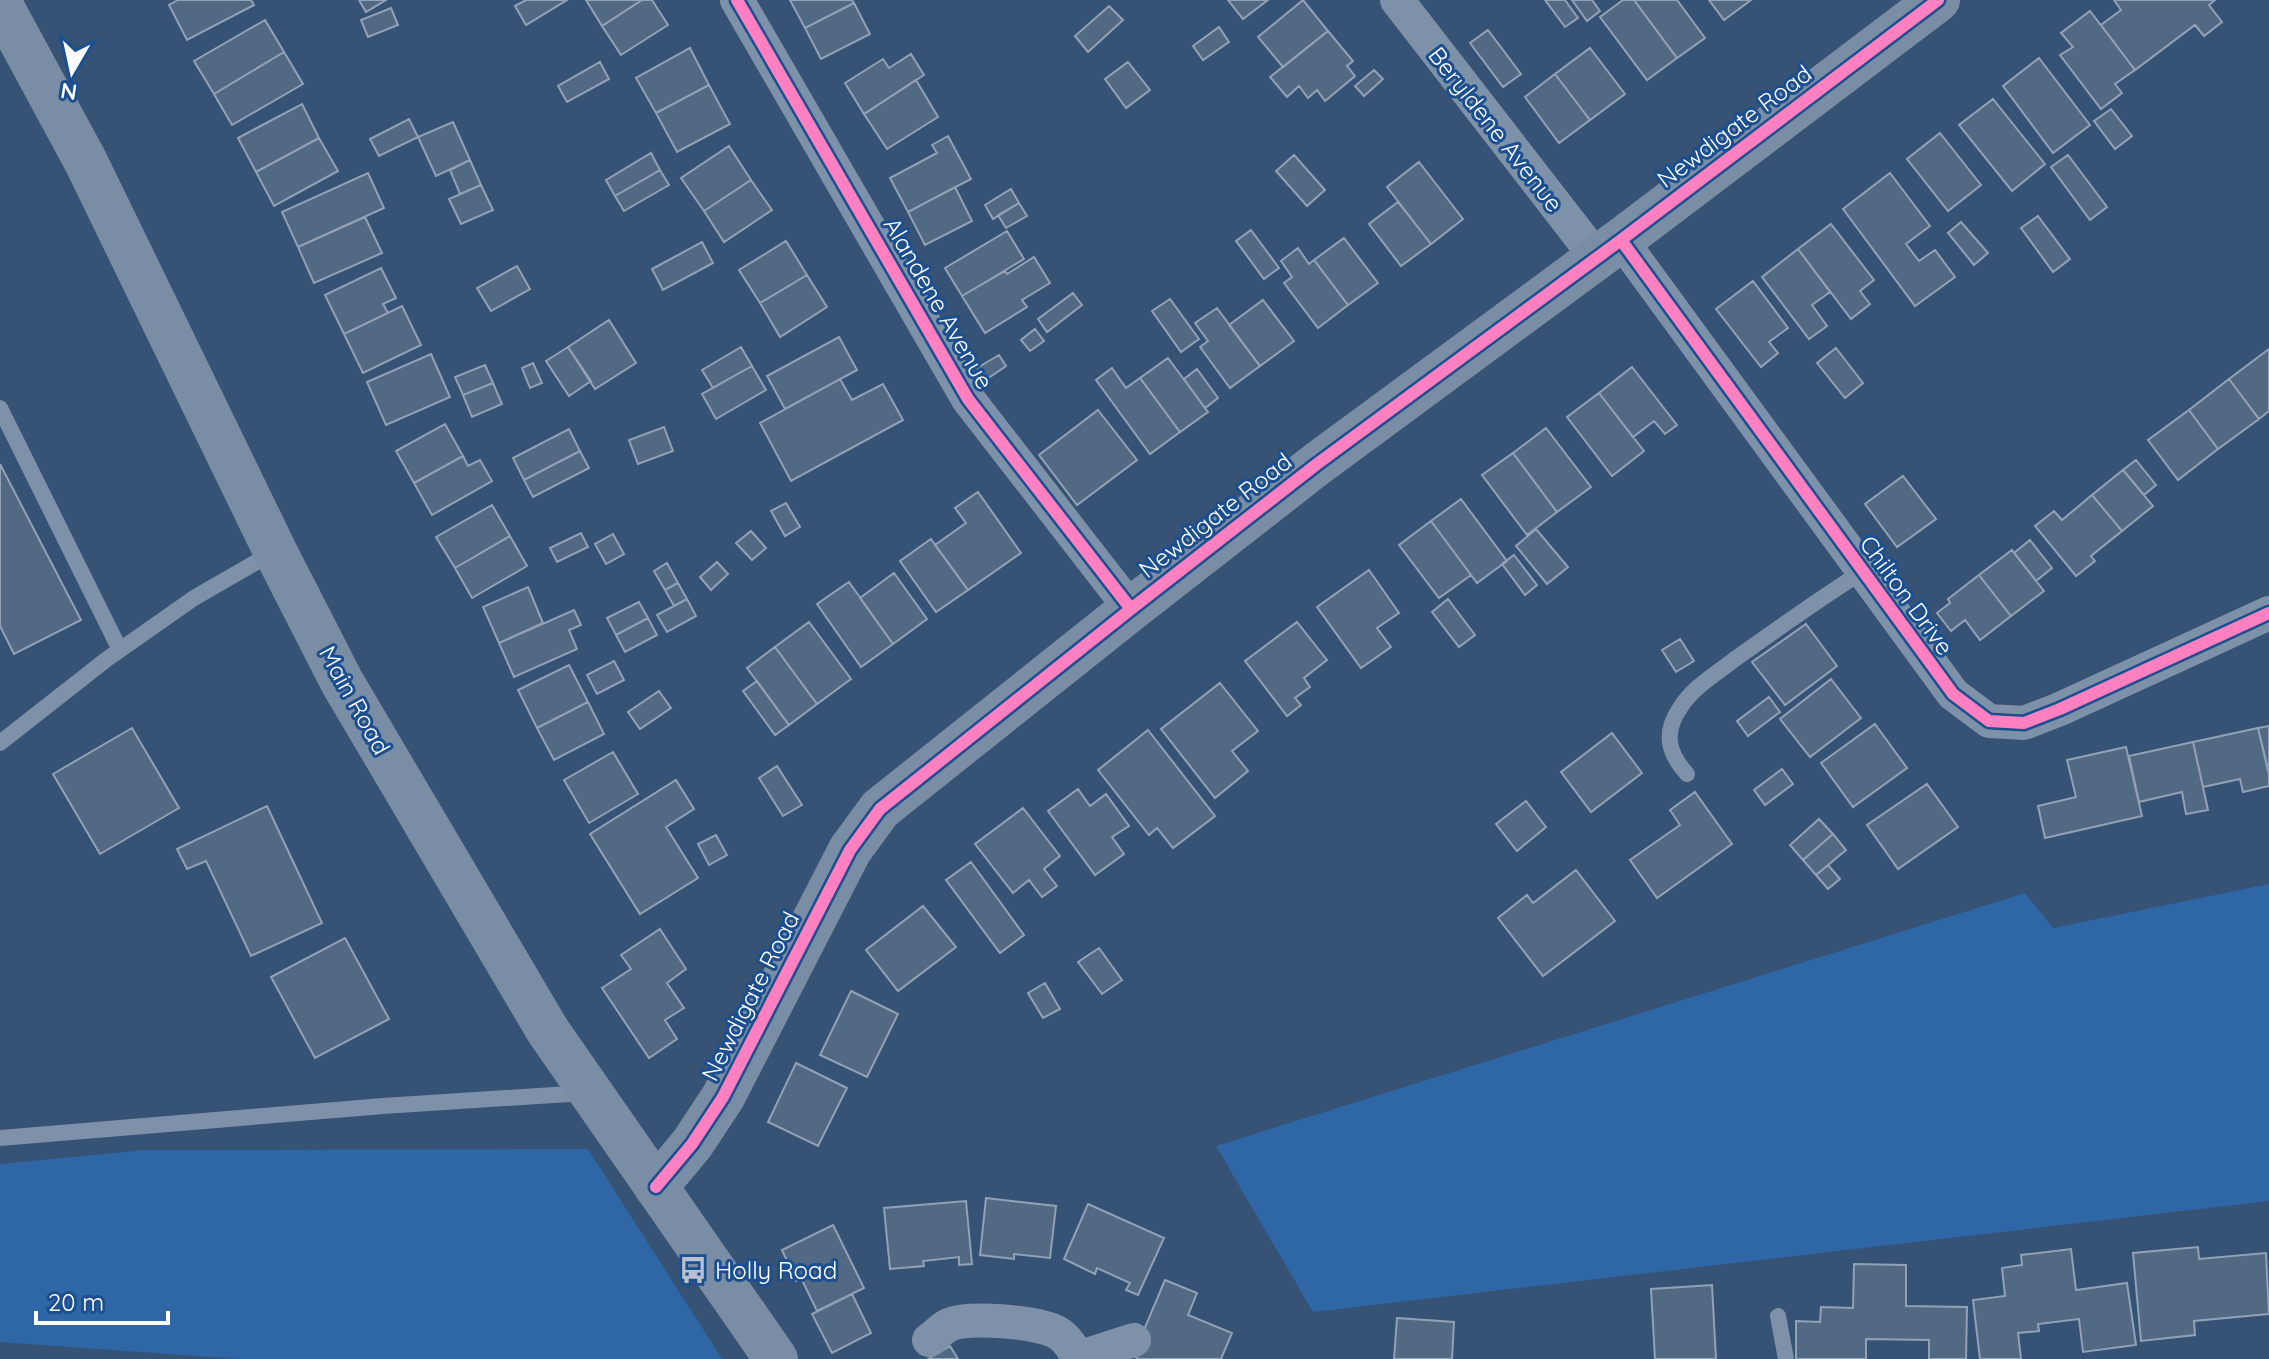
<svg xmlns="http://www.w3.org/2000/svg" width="2269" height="1359" viewBox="0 0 2269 1359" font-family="Quicksand,sans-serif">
<rect width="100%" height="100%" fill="#365274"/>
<!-- green -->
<path fill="#2f66a5" d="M2269,884V1201L1313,1312L1216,1146L2025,893L2053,928Z
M588,1149L722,1359H238L0,1342V1164L145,1150Z"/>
<!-- building -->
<path fill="#526984" stroke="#92a2b6" stroke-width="2" d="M178,0H251L254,5L187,40L169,5Z
M359,0H386L366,12Z
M526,0H567L526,25L515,6Z
M586,0H642L602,26Z
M642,0H652L668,25L621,55L602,26Z
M790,0H852L854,3L805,28Z
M1228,0H1268L1243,19Z
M1303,0L1328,31L1283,67L1258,37Z
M1545,0H1565L1578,18L1565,27Z
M1572,0H1592L1600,11L1587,21Z
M1623,0H1634L1677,58L1647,80L1600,17Z
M1634,0H1677L1705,38L1677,58Z
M1709,0H1751L1724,20Z
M2114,0H2215L2209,5L2222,22L2204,36L2195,25L2135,70L2101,25L2121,10Z
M854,3L870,34L821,59L805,28Z
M1109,6L1123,20L1088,52L1075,36Z
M391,8L398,25L368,37L361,20Z
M2090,11L2135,70L2115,84L2122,93L2101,109L2060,55L2073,47L2061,33Z
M265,20L284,52L214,94L194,61Z
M1219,27L1229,42L1203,60L1193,46Z
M1488,30L1521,74L1503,87L1470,43Z
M1328,31L1353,61L1347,66L1355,76L1325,101L1317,90L1308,98L1299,86L1287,97L1270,77Z
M690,48L709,85L656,113L636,78Z
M1590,48L1625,94L1590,120L1555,74Z
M284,52L303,84L232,125L214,94Z
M911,54L924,75L864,114L845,83L883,59L889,68Z
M2039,58L2090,125L2053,153L2003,86Z
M600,62L609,79L567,102L558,86Z
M1128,62L1150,90L1126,108L1105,79Z
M1374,70L1383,79L1364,96L1355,86Z
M1555,74L1590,120L1559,143L1525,97Z
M916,80L938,117L887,149L864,114Z
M709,85L730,124L677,152L656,113Z
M1993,99L2045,164L2012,191L1959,125Z
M302,104L319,138L256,172L238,138Z
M2111,109L2132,136L2115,149L2094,121Z
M409,119L418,137L379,156L370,139Z
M453,122L470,160L436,176L418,137Z
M1940,133L1981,185L1948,211L1907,159Z
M948,136L971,179L908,212L890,178L937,153L932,145Z
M319,138L338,171L274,206L256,172Z
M729,146L751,180L704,211L681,178Z
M651,153L660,170L615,196L606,180Z
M1294,155L1325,190L1307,206L1276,171Z
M2068,155L2107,207L2090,220L2051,167Z
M470,160L481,185L460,194L450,170Z
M1419,162L1463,219L1431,244L1387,187Z
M660,170L669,185L624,211L615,196Z
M368,173L384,208L298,247L282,212Z
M1890,173L1930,226L1906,244L1919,261L1935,250L1955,277L1915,306L1843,209Z
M751,180L772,210L724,242L704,211Z
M481,185L493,210L461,224L449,199Z
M955,187L972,221L925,245L908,212Z
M1011,189L1019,203L993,219L985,205Z
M1398,202L1431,244L1401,266L1369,224Z
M1019,203L1027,216L1006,228L998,215Z
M2038,216L2070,259L2053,272L2021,228Z
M365,217L382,253L314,283L298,247Z
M1961,222L1988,253L1974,265L1948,233Z
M1831,224L1874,280L1860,291L1870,304L1851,319L1798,249Z
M1251,230L1279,268L1264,279L1236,241Z
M1007,231L1024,259L962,296L945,268Z
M1344,238L1378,283L1348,305L1314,260Z
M786,241L807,275L760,303L739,270Z
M702,242L713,263L663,290L652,269Z
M1298,248L1309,264L1314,260L1348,305L1318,328L1284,283L1292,277L1281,261Z
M1798,249L1830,292L1812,305L1827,326L1809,339L1762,277Z
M1034,257L1050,283L1022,300L1027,307L985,333L962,296L1005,271L1007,274Z
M517,266L530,289L491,311L477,288Z
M381,268L396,298L383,304L388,313L344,334L325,295Z
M807,275L827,307L780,337L760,303Z
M1753,281L1788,328L1769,342L1778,353L1761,367L1716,309Z
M1073,293L1082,305L1047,332L1038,319Z
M1170,299L1199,339L1181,352L1152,311Z
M1263,300L1294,341L1260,366L1229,325Z
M402,306L421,345L363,373L344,334Z
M1217,308L1260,366L1230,388L1200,347L1208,341L1195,323Z
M609,320L636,363L595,389L568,347Z
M1035,329L1044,341L1030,351L1021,340Z
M839,337L857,370L785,409L767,376Z
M568,347L591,381L569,396L546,361Z
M741,347L752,366L713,388L702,370Z
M1836,348L1863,383L1845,398L1817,363Z
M2269,349V411L2259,419L2229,379Z
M431,354L450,397L386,425L367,382Z
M999,355L1006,366L984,381L977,368Z
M1168,358L1208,412L1180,432L1140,378Z
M533,363L542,383L530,388L522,368Z
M485,365L493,383L463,395L455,377Z
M752,366L766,390L716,419L702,394Z
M1632,367L1677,425L1665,434L1654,421L1633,437L1599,393Z
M1112,368L1126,388L1140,378L1180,432L1150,454L1096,380Z
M1197,369L1218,398L1205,408L1184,379Z
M840,379L852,400L883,384L903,420L791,481L760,423Z
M2229,379L2259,419L2218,449L2189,410Z
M493,383L502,404L472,417L463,395Z
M1599,393L1644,451L1612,476L1567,417Z
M1098,410L1137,460L1077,505L1039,455Z
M2189,410L2218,449L2178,480L2148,440Z
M445,424L463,456L414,483L396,451Z
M664,427L673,451L638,464L629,440Z
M1546,428L1591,487L1557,512L1513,453Z
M569,429L580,451L524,480L513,458Z
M580,451L589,468L533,497L524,480Z
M1513,453L1557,512L1527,535L1482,475Z
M463,456L468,466L480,460L492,481L432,515L414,483Z
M2136,460L2156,485L2144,495L2123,470Z
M0,464L81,620L14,654L0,626Z
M2123,470L2153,506L2122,531L2092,495Z
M1903,476L1936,519L1897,547L1865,504Z
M978,492L1021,553L968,590L935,545L966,523L955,508Z
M2092,495L2122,531L2091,556L2095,561L2076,576L2035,526L2054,511L2062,520Z
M1461,499L1507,561L1477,583L1431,521Z
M786,503L800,527L785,536L771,511Z
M492,505L510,536L455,568L436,537Z
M1431,521L1471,575L1439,598L1399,545Z
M1536,529L1568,567L1547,584L1516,546Z
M751,531L766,548L752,560L736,543Z
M581,533L588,547L557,562L550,548Z
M613,534L624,554L606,564L595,544Z
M510,536L527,566L472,598L455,568Z
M931,539L968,590L936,612L900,561Z
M2030,540L2052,568L2036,581L2014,553Z
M2012,550L2044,591L2011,616L1979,575Z
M1514,555L1537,585L1525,595L1502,564Z
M717,562L728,574L711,590L700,577Z
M667,563L678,583L665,590L654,571Z
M1369,570L1399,613L1377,628L1391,647L1361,668L1317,607Z
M894,573L927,619L893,644L860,598Z
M1979,575L2011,616L1980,640L1965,620L1951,631L1937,613L1950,603L1948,599Z
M849,582L893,644L861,667L817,604Z
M678,583L687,599L674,606L665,590Z
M528,587L543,623L499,643L483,607Z
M687,599L696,616L667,632L657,615Z
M1448,599L1475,635L1459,647L1432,612Z
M639,602L648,618L616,635L607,618Z
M574,610L581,625L569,630L577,649L514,677L499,643Z
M648,618L657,635L625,652L616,635Z
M809,622L851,679L817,704L775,647Z
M1297,622L1327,660L1304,678L1310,687L1295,698L1301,705L1287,716L1245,661Z
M1806,624L1837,666L1785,705L1752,662Z
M1680,639L1694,661L1676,672L1662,650Z
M775,647L817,704L789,725L747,668Z
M614,661L624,680L597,694L587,675Z
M569,665L588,702L537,728L518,690Z
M1831,679L1861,718L1810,757L1780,719Z
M757,681L789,725L775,735L743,691Z
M1220,683L1258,731L1232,751L1248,771L1215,798L1161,729Z
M659,691L671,708L640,729L628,712Z
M1769,697L1780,712L1748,736L1737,721Z
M588,702L604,734L554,760L537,728Z
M1875,724L1907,768L1853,807L1821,763Z
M2269,726V773L2258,728Z
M132,728L179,808L100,854L53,774Z
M2258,728L2269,775V786L2243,792L2240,779L2203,787L2193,742Z
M1148,730L1215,816L1173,848L1157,828L1149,835L1098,770Z
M1612,733L1642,773L1591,812L1561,772Z
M2193,742L2208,810L2186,814L2182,792L2139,802L2129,756Z
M2126,747L2142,816L2045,838L2038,806L2076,797L2067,760Z
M613,752L638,794L589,823L564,780Z
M777,766L802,805L783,816L759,778Z
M1782,769L1793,784L1765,805L1754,790Z
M676,780L694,809L666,827L698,878L640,914L590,834Z
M1927,784L1958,827L1898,869L1867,825Z
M1078,789L1090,806L1106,794L1129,826L1112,837L1124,854L1095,875L1048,811Z
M1695,792L1732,844L1657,898L1630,860L1680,825L1670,810Z
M1526,801L1546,827L1517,851L1496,824Z
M267,806L322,923L251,956L206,861L187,869L177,849Z
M1023,808L1060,856L1044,869L1057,886L1042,897L1029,880L1013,893L975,844Z
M1819,819L1833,834L1803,860L1790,845Z
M1833,834L1846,850L1816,875L1803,860Z
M716,835L727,855L709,865L698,844Z
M971,862L1024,935L1000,953L946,880Z
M1828,865L1840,879L1828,889L1816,875Z
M1576,870L1615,921L1543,976L1498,918L1527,895L1533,903Z
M923,906L956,947L898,991L866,950Z
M660,929L686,969L667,983L684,1008L665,1020L677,1039L649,1058L602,988L631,969L621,955Z
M345,938L389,1019L315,1058L271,977Z
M1099,948L1122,980L1102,994L1078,962Z
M1045,983L1060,1009L1043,1018L1028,993Z
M851,991L898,1014L867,1077L820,1055Z
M796,1063L847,1088L818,1146L768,1122Z
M986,1198L1056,1206L1050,1258L1014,1254V1259L980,1255Z
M966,1201L972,1264L959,1265V1257L923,1261L924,1266L890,1269L884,1208Z
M1088,1204L1164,1238L1138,1295L1126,1290L1130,1283L1097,1268L1095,1274L1064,1259Z
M833,1225L864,1288L817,1311L801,1278L796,1281L782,1250Z
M2198,1247L2199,1259L2266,1253L2269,1314L2194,1321L2195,1335L2141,1341L2133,1253Z
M2071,1249L2076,1290L2127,1283L2136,1345L2083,1352L2079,1319L2038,1324L2039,1331L2018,1333L2021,1359H1980L1973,1300L2005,1296L2002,1268L2022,1265L2021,1255Z
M1854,1264L1906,1265V1306L1967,1307L1966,1359H1929V1340L1866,1339V1359H1796V1321L1820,1322L1821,1307L1853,1308Z
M1165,1280L1197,1293L1188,1315L1232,1333L1221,1359H1139L1133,1356Z
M1712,1285L1716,1359H1655L1651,1289Z
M852,1294L871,1333L832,1353L812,1314Z
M1397,1318L1454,1322L1452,1359H1394Z
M950,1346L958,1359H928Z"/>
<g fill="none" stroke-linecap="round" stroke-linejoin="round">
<!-- lane -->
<path stroke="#7d92a8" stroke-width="16" d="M0,408L120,650
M0,743L107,659L194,598L274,552
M1687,774C1668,753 1663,733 1680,708C1693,687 1716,674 1735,659C1777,629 1819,599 1862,572
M0,1138L383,1106L585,1093
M1778,1316L1786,1359"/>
<!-- street -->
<path stroke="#7d92a8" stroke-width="34" d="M737,0L968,399L1131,609
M1397,0L1596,257
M1621,240L1953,694L1989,721L2024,723L2060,709L2269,613
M929,1340C935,1336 942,1328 949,1325C969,1316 1034,1322 1054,1331C1066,1336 1073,1348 1078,1359
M1078,1358L1134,1340"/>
<!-- secondary -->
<path stroke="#798da4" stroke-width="44" d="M0,3L86,162L275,551L342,682L548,1031L776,1359
M656,1187L692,1144L723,1097L850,850L880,809L1131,609L1317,464L1621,240L1938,0"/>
<!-- cycleway casing -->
<g stroke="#1b4f8f" stroke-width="17">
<path id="cycleway" d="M737,0L968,399L1131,609
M1621,240L1953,694L1989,721L2024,723L2060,709L2269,613
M656,1187L692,1144L723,1097L850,850L880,809L1131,609L1317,464L1621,240L1938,0"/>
</g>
<!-- cycleway -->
<use href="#cycleway" stroke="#ff80c0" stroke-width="12"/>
</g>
<!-- icons -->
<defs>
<g id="bus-bare" transform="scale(2.16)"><path d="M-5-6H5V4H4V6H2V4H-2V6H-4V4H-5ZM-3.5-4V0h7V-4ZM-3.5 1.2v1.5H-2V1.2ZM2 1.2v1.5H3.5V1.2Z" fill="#b9c2ce" stroke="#1b4f8f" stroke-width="2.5" paint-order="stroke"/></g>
</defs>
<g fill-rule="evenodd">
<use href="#bus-bare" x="693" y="1270"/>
</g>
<g text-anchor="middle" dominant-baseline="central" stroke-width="6" stroke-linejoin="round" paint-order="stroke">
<!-- street labels -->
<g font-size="24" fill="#fff" stroke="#1b4f8f">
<text transform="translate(1734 126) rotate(-37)">Newdigate Road</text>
<text transform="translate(1496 129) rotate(52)">Beryldene Avenue</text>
<text transform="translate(939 303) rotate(60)">Alandene Avenue</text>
<text transform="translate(1215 515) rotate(-38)">Newdigate Road</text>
<text transform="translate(1907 595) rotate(54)">Chilton Drive</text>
<text transform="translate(355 700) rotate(61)">Main Road</text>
<text transform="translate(750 996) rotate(-63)">Newdigate Road</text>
</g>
<!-- poi labels -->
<g font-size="24" fill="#fff" stroke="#1b4f8f" text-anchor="start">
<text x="715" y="1270">Holly Road</text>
</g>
</g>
<!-- north arrow -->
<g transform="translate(72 72) rotate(189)" stroke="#1b4f8f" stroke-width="6" paint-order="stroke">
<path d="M0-6L14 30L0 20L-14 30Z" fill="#ffffff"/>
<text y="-12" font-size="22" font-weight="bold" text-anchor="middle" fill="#ffffff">N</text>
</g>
<!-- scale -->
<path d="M36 1311v12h132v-12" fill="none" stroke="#ffffff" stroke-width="4"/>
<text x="48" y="1311" font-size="24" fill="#ffffff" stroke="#1b4f8f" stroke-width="6" paint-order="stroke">20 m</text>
</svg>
